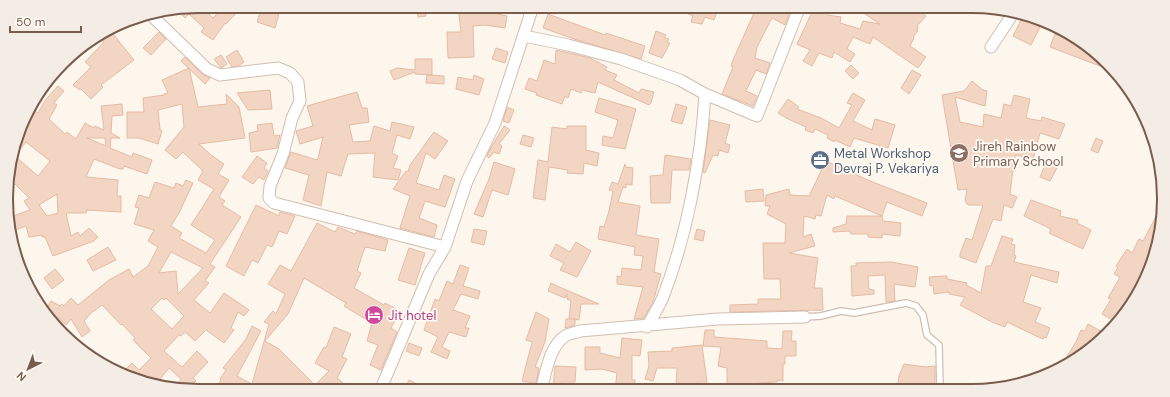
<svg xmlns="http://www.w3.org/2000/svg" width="1170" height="397" viewBox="0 0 1170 397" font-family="'DM Sans',sans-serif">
<rect width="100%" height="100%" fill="#fdf6ec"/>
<!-- building -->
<path fill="#f3d5c3" stroke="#e6bba3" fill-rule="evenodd" d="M201,6L213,18L224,6H243L226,24L225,23L213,40L201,32L204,28L189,14L185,18L177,10Z
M262,6L274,8L273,12L279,14L275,28L257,22Z
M416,6H424L426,16L418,17Z
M458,6H472V12L483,11L507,16L505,28L485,25L473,26L474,57L448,58L447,32H461Z
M686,6H719L714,20L705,17L702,24L691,22L693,16L684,12Z
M739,6H792L785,25L772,18L757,47L755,58L770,63L766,74L756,70L746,91L757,96L753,106L722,94L733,67L731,66L733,60L754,13Z
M815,6H832L827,15L841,17L840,23L860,29L863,21L880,24L853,6H879L888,12L891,9L896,13L901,6H928L922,12L926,16L917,26L918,27L917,32L913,37L914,38L910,46L926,57L918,68L873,37L870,44L853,37L847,49L855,54L850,62L834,52L832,58L819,53L812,66L803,61L810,50L797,44Z
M548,14L605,35L606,33L645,46L641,59L577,40L543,28Z
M1024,14L1042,23L1031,45L1013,36Z
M110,30L134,60L101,85L103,87L91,99L81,89L80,90L73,85L91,67L85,62L104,42L100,39Z
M656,31L666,35L664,38L669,39L667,42L670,43L662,58L649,53Z
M159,32L166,39L151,55L143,48Z
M1055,34L1090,47L1102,61L1100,66L1050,47Z
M496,48L508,52L505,63L492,59Z
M237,50L244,62L238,66L232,67L226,57Z
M556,50L590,58L607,67L605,70L617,75L614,80L639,93L641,89L654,92L651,103L649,105L598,82L595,93L582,90L581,93L571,89L568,98L565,96L562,104L536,95L537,93L525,89L529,78L537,81L544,60L555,64Z
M221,55L227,64L221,68L214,59Z
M185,57L202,74L210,78L205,84L181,61Z
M415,59H432V75L415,74V72L394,80L390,71L397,68L415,70Z
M851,65L859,73L853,79L845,71Z
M189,68L198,107L227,104L226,94L239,107L245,138L199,144L211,155L224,164L218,174L229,180L219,197L225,201L222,205L241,217L210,264L215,267L205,281L209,283L194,300L210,313L224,293L249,310L244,316L238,312L231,328L234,330L224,343L206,330L195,341L185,332L181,336L179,335L164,351L182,367L197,351L208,362L193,378L196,381L186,389L175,388L181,379L169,368L155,385L132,377L125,370L132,363L139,370L151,358L133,340L135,338L122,324L121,325L102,305L91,313L84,321L90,331L82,337L71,319L66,325L47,308L51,301L60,306L62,304L64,306L71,298L78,305L109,280L129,269L133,277L148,266L158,247L148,241L154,230L134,224L139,208L135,207L139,195L149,198L155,182L174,188L176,183L183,186L186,180L193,183L179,213L171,226L182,233L179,238L206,253L215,240L191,225L214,189L198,180L203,171L183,152L176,159L165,150L184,127L182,104L158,110L160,130L162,131L158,144L139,138H127V112H144L143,98L164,95V94L168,93L162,80ZM171,252L203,268L178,294L176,271L159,273ZM162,298L164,300L166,298L184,316L172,329L151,309Z
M912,70L921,75L909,94L901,88Z
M427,75L444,76V84L426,83Z
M474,75L484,79L479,95L456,89L458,77L473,80Z
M972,81L983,90L987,91L985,106L955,97L960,122L983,127L984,114L1001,118L1004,104L1011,106L1014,95L1030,99L1026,118L1041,121L1042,117L1065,124L1059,139L1040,133L1033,159L1016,155L1014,160L1010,194L1017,197L1012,208L1004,205L1001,221L993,219L976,263L960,257V254L966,238L972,240L983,205H968L965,201L967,189L958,190L942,95L964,91Z
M58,86L64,91L54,103L57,105L49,119L65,134L67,132L76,139L85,123L94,128L95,126L104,130L101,106L122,104L123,115L112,116L111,133L120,138H111L110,148L132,157L133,153L152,160L147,174L124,166L123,169H120L94,159L86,177L118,180L117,196H121V212L87,210L86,213H66L71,236L78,232L80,236L89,228L98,237L94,241L53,256L45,237H42V235L29,237L26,226L13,231L10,217L30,210L24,201L29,198L15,184L9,190L8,173L25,118L32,109L38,113L46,99ZM87,138H105L106,146ZM26,142L50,161L38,176L15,156ZM57,194L58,213L47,216L39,205Z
M270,90L272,109L248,110L237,93Z
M357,92L362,108H367L369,122L349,125L353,142L370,141L374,126L390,131L392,122L414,127L410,139L397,135L392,153L398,156L393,168L401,170L398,180L373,177L375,153L348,154L341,176L327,172L321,206L303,200L309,175L285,168L291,152L317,160L318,158L323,137L300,144L296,131L313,126L307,106Z
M853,93L865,100L853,121L872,130L875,119L895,125L888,148L854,138L850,147L835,140L834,142L827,138L828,135L815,129L813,133L805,130L806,127L788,119L778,113L788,99L799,107L797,109L821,118L839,128L852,105L847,103Z
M599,98L636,109L625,149L602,145L603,136L613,138L618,120L595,112Z
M676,104L687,107L682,124L671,121Z
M507,107L514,110L509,123L503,121Z
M710,120L730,125L725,143L730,145L728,153L719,150L718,156L713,155L705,173L703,172Z
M272,123L274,136L280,135L277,148L251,152L249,133L258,131L257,125Z
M504,126L510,130L499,144L502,146L499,154L494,152L489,158L487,156L489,151Z
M567,126H586V150L599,153L597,166L584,163L583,174L567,173L568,170L549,167L545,200L533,198L538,160L548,162L552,127L567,129Z
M434,132L448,141L435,159L426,153L416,183L439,190L444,175L455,179L445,207L425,201L419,218L437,225L434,237L400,228L410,196L393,189L406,171L408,172L410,165Z
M523,135L534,138L531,147L520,144Z
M1096,138L1103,141L1098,153L1091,150Z
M665,155L691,159L689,170H672L670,203H651L650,176L663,175Z
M257,156L267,163L264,168L268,171L264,180L259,177L253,184L242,177Z
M826,161L870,181L927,203L922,216L887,202L882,216L883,221L901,223L900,236L882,234V238L868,237V234H851L850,231L833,232V228L846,224L847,216H882L835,196L834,199L827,195L821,216L816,215L815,219L804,216L803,237L811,234L815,246L789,253L818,258L814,288H822L823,310L730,312V305L758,304V299H781L780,279H764L763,243H785L786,224L767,214L770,206H765L766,195L789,189L790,195L809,196Z
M494,162L515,169L508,195L492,190L483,217L474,214L489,179Z
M1046,163L1057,168L1050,181L1040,177Z
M625,164L626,167L633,168L632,185L626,184V188L623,187L618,202L640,206L636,235L659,239L654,272L661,274L653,302L644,318L634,319L643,287L617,284V276L621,277L622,268L641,270L643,256L634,255L635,247L598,239L600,226L604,227L609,211L613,191L609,190L612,182L618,184Z
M763,189L764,201L746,202L745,191Z
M1031,200L1061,211L1060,216L1078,220L1077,223L1091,230L1083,249L1049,233L1051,229L1024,216Z
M256,205L279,216L280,212L295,216L287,234L279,231L272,247L267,245L258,263L252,260L244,276L226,266Z
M1160,209L1158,248L1141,288L1134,300L1116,322L1102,314L1111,299L1108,298L1120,277L1114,274L1118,267L1116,266L1127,249L1132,253L1139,239L1143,241Z
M317,223L335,232L338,227L355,234L357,231L388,240L385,251L365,247L357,271L361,273L354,288L384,305L385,303L400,311L391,328L397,332L381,370L370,365L378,345L367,341L372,323L344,306L346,303L304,278L288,314L265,341L279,349L315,385L329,371L315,363L324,347L326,348L334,327L351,334L342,357L347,359L337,378L343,383L335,391H214L221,380L220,379L226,370L223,368L246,339L252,326L261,331L237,376L252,384L269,324L264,322L273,311L276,314L285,294L268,284L280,265L291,271Z
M474,229L487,231L484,245L471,242Z
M697,229L705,231L703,241L694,239Z
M1002,236L1013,239L1011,244L1015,245L1014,255L1016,256L1014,262L1059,272L1057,283L1031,275L1023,302L1041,308L1035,322L1050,328L1046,338L1044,337L1043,339L1036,336L1007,322L1005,327L992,322L960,305L965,297L949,294V292L934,294L933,285L930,286L929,277L947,276V279L967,283L966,285L981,293L986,266H991Z
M576,242L591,251L577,277L560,270L564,263L550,256L556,244L570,252Z
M108,247L116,260L93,271L87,260Z
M409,248L425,253L415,285L398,280Z
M891,262L918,267L915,287L894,284L895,301L886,302L885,275L868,276L869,289L874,290V294L852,296L851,266H856V263Z
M460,265L469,268L463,286L480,291L478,299L461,294L453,310L470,316L465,328H469L466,337L449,332L442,347L450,351L447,359L431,352L438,337L424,330L435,299L439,301L447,281L453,284Z
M55,269L64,280L52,289L44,278Z
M551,283L557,286L599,304H581L579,320L569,318L571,301L567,299V294L565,298L548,291Z
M536,312L549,319L545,342L535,367L539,368L536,383H533L522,381L532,342L526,340Z
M566,319H575V325L565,328Z
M1088,324L1106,334L1099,343L1073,360L1067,356L1076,342L1081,330L1085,331Z
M705,330H714V337L767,341V348L782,349L783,331H792L791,341H796V356H785V364H783V381L777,380V382L727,385V368L718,366L721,347L703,346Z
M622,338L642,340L640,356L632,355V380H635L634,390H615L617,373L602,369L585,370V347H600V353L620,358Z
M409,343L422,348L419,356L406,351Z
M702,345L707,382H697L695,390H676L677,368H657L653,381L645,379L649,366L648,352L672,351V348Z
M904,364L925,367L935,366V389L897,390L899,376Z
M555,366L576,367L575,382H561L560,390H553Z
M409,380L431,391H404Z"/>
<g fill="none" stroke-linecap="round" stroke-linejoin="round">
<!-- service casing -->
<g stroke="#d1beb0" stroke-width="8">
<path id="service" d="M805,317L821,316L841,311L854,313L906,303L916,306L923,315L927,335L939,345L940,389"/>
</g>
<!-- minor casing -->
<g stroke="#d1beb0" stroke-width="13">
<path id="minor" d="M151,15L207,69L220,75L278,68L290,73L298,82L300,101L292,118L283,154L270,186L269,198L274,203L445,247
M524,36L568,45L621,59L680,80L705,94L757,116L800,6
M991,47L1014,12
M647,327C652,317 659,307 663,297C687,235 701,161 705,94
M541,390C546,373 549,347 565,336C569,333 576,333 580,331L718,319L805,317
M380,391L429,274L445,247L467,181L495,123L533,6"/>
</g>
<!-- service -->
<use href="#service" stroke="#fff" stroke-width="5.5"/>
<!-- minor -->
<use href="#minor" stroke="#fff" stroke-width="11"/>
</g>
<!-- icons -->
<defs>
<g id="school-disc" transform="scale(1)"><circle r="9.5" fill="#8d6e63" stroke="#fffaf3"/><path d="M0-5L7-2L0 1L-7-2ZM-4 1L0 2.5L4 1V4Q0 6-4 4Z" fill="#fff"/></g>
<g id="office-disc" transform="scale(1)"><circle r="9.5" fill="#5c6f8a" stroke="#fffaf3"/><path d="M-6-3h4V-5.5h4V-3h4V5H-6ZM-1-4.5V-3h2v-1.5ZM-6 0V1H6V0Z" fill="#fff"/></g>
<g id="hotel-disc" transform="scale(1)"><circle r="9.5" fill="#d1479c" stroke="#fffaf3"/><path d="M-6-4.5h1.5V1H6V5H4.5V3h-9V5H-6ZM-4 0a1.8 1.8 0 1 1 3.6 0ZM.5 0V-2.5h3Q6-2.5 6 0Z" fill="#fff"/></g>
</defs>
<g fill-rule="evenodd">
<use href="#school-disc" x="959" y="153"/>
<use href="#office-disc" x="820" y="160"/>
<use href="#hotel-disc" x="374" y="315"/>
</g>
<g text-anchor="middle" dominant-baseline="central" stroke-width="3.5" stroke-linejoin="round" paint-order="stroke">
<!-- education labels -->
<g font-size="13" fill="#785e54" stroke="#fffaf3" text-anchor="start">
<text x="973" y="146">Jireh Rainbow<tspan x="973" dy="15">Primary School</tspan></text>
</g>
<!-- service labels -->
<g font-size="13" fill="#4e5e75" stroke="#fffaf3" text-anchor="start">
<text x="834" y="153">Metal Workshop<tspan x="834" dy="15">Devraj P. Vekariya</tspan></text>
</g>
<!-- hotel labels -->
<g font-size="13" fill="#b23c85" stroke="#fffaf3" text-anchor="start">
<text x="388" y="315">Jit hotel</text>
</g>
</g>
<!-- crop -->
<path d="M0 0H1170V397H0ZM198 13H972A185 185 0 0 1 1157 198V199A185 185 0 0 1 972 384H198A185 185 0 0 1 13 199V198A185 185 0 0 1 198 13Z" fill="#f4ede6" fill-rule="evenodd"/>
<path fill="none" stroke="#7a5c4d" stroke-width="2" d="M198 13H972A185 185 0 0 1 1157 198V199A185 185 0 0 1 972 384H198A185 185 0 0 1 13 199V198A185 185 0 0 1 198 13Z"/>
<!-- north arrow -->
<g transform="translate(28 369) rotate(222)" stroke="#fffaf3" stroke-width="3" paint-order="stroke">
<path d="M0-3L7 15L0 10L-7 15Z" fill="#7a5c4d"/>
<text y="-6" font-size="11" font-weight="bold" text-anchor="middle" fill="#7a5c4d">N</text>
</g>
<!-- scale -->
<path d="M10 26v6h71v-6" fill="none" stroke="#7a5c4d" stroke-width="2"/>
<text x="16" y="26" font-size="12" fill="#7a5c4d" stroke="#fffaf3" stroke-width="3" paint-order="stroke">50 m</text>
</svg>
